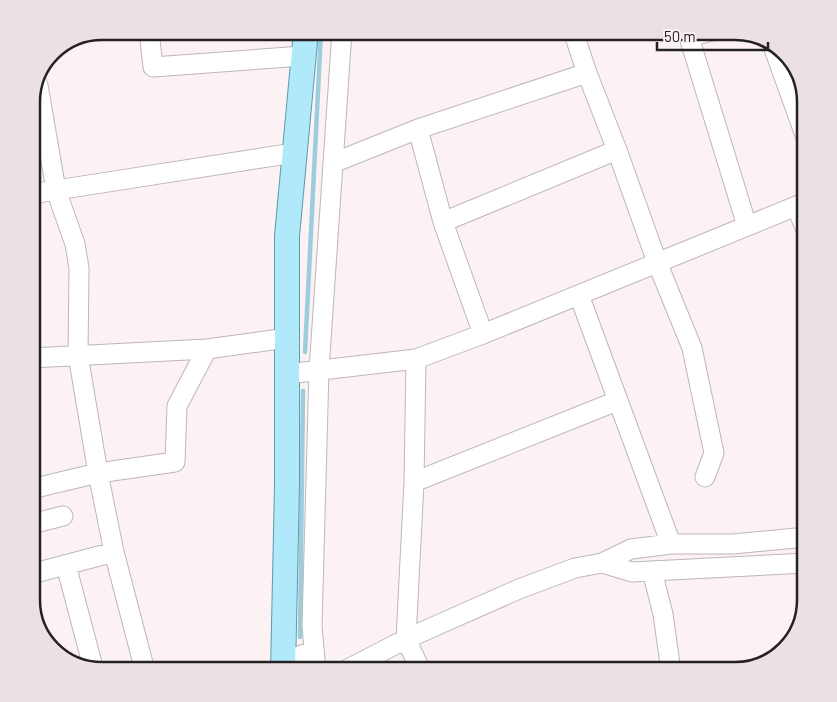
<svg xmlns="http://www.w3.org/2000/svg" width="837" height="702" viewBox="0 0 837 702" font-family="Barlow,sans-serif">
<rect width="100%" height="100%" fill="#fcf2f3"/>
<g fill="none" stroke-linecap="round" stroke-linejoin="round">
<!-- stream -->
<path stroke="#9bcddd" stroke-width="4.5" d="M305,352L321,31
M300,637L303,391"/>
<!-- minor casing -->
<g stroke="#bfb6b7" stroke-width="21">
<path id="minor" d="M149,31L153,67L303,56
M711,31L689,37L747,226
M773,46L806,138
M587,73L617,150
M418,129L443,222L483,334
M333,163L418,129L587,73L573,31
M31,194L294,153
M796,206L806,230
M443,222L617,150L657,262L692,348L714,453L705,477
M579,295L671,544
M31,358L207,349
M416,359L414,482L406,639L421,671
M287,374L416,359L483,334L806,202
M414,482L617,401
M31,489L98,473L78,355L79,268L75,244L56,190L38,85
M31,524L63,516
M114,552L145,671
M602,563L632,572L806,563
M66,565L93,667
M652,571L663,614L671,671
M31,574L114,552L98,473L175,462L177,406L207,349L287,338
M284,661L314,651
M316,671L312,626L319,370L342,31
M344,671L406,639L519,589L575,568L602,563L631,549L671,544H733L806,537"/>
</g>
<!-- major casing -->
<g stroke="#5c9aac" stroke-width="26">
<path id="major" d="M283,671L287,485V236L306,31"/>
</g>
<!-- minor -->
<use href="#minor" stroke="#fff" stroke-width="19"/>
<!-- major -->
<use href="#major" stroke="#afe9fa" stroke-width="24"/>
</g>
<!-- crop -->
<path d="M0 0H837V702H0ZM102 40H735A62 62 0 0 1 797 102V600A62 62 0 0 1 735 662H102A62 62 0 0 1 40 600V102A62 62 0 0 1 102 40Z" fill="#ebe1e2" fill-rule="evenodd"/>
<path fill="none" stroke="#252222" stroke-width="2.5" d="M102 40H735A62 62 0 0 1 797 102V600A62 62 0 0 1 735 662H102A62 62 0 0 1 40 600V102A62 62 0 0 1 102 40Z"/>
<!-- scale -->
<path d="M657 42v8h111v-8" fill="none" stroke="#252222" stroke-width="2.5"/>
<text x="664" y="42" font-size="15" fill="#252222" stroke="#fcf2f3" stroke-width="4" paint-order="stroke">50 m</text>
</svg>
